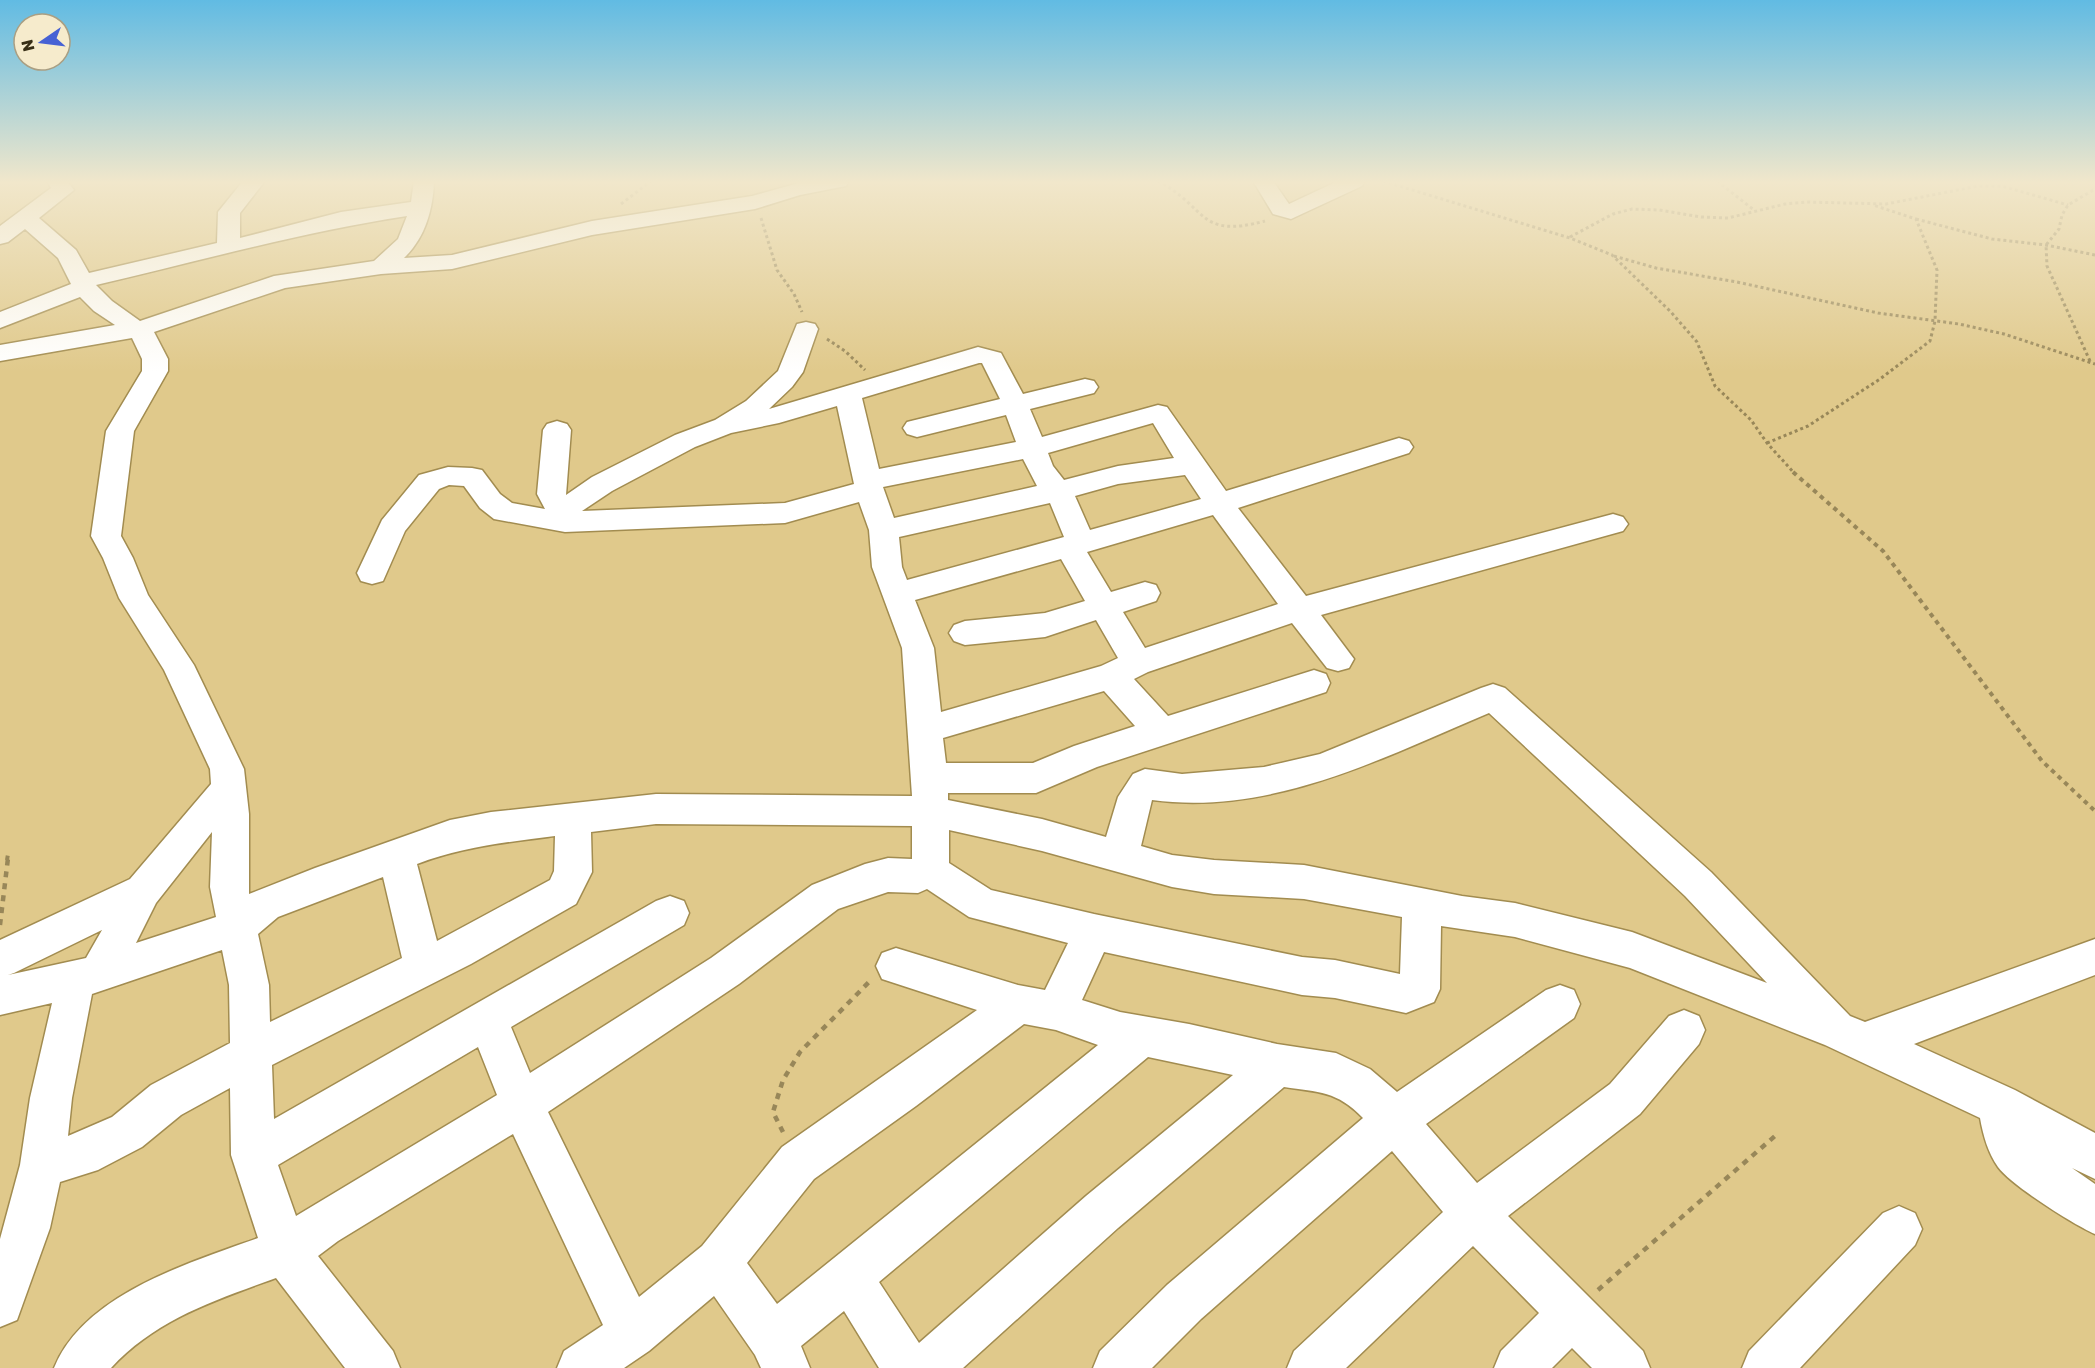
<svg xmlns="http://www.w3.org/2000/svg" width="2095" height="1368" viewBox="0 0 2095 1368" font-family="Rubik,sans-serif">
<rect width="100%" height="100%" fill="#e0c98b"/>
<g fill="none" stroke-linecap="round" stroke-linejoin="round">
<!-- minor casing -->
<g stroke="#a28c50" stroke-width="3">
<path id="minor" d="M47,181H67L74,190L39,218L76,250L89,273L217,243L218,212L243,181H265L240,213V238L341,212L411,202L414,181H434C433,210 425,238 404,258L452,255L592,221L752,196L806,181H849L846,186L800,195L755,209L592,235L452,269L381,274L285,288L154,332L168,359V371L134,431L121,536L133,558L148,595L194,665L244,769L249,814V894L315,868L450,820L491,812L656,794L912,796L902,648L872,567L869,530L859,502L785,523L565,532L494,519L480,508L464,486L449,485L439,489L405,531L383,581L372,584L361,581L357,573L382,520L419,475L448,467L472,468L482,470L500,494L512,503L545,509L537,494L543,430L547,424L557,421L567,424L571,430L566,495L592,477L675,435L715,420L746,401L778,371L797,324L806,322L815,324L818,329L803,372L792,387L769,409L978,347L1001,353L1023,394L1085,379L1094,381L1098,387L1094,393L1030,409L1042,437L1158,405L1167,407L1226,491L1389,441L1399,438L1409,441L1413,447L1409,453L1238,508L1306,596L1613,514L1623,517L1628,524L1623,531L1321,615L1354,659L1349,668L1338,671L1327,668L1292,623L1148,672L1134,679L1168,716L1314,670L1326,674L1330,683L1326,692L1097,767L1036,793H948V800L1042,819L1106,837L1118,797L1133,774L1145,769L1182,774L1264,767L1320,754L1481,688L1493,684L1505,688L1711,872L1850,1016L1865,1022L2095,939V975L1914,1044L2015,1090L2095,1133V1179L2072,1168L2095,1184V1234C2074,1225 2011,1185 1998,1167C1988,1153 1983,1135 1980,1118L1825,1045L1630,968L1515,937L1441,926L1440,989L1434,1002L1406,1013L1335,998L1302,995L1104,952L1082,1000L1120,1012L1189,1024L1277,1044L1336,1053L1370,1069L1397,1092L1546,990L1560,985L1574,990L1580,1004L1574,1018L1426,1124L1477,1183L1610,1084L1669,1016L1684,1010L1699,1016L1705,1030L1699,1044L1640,1114L1508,1216L1643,1351L1650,1368H1592L1572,1348L1552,1368H1494L1501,1351L1539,1313L1473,1246L1346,1368H1287L1294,1351L1443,1212L1392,1151L1201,1319L1152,1368H1093L1100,1351L1167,1285L1363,1118C1337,1091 1319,1092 1284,1087L1118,1228L963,1368H879L844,1311L801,1346L810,1368H761L755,1355L714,1296L649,1351L624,1368H557L564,1351L603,1325L513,1134L338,1241L318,1256L393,1351L400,1368H345L276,1278C216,1300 156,1319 111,1368H54C84,1294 189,1263 258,1238L231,1155L230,1088L181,1115L142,1147L98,1170L60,1182L50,1228L17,1320L0,1327V1239L20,1165L30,1098L52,1003L0,1015V940L130,879L211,784L210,769L164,670L119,598L103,558L91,536L106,431L142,371V359L132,338L0,361V345L115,325L94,311L80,297L0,328V312L71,284L58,258L25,229L8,242L0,244V226L51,188ZM407,216L398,239L374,261L274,276L140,321L112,301L96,285C199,261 302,232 407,216ZM979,363H982L1000,399L907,422L903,428L907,434L917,437L1006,415L1016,442L879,469L862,398ZM837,406L854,484L785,503L582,511L612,491L695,447L731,433L779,423ZM1153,423L1174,458L1118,466L1064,480L1053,466L1048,453ZM1023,459L1037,486L894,518L883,487ZM1185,475L1201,499L1090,530L1075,496L1118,484ZM1050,503L1064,537L907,580L902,567L899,537ZM1213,515L1278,604L1145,648L1123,612L1156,601L1160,593L1156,585L1145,582L1111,592L1087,552ZM1061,559L1085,601L1045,613L965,621L954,625L949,633L954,641L965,645L1045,637L1096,620L1118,658L1101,666L941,712L934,648L915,600ZM1104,691L1135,726L1074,746L1033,763H946L943,738ZM1489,713L1685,896L1767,983L1632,932L1515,903L1462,896L1304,865L1214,860L1172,855L1141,846L1152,800C1272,816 1382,758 1489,713ZM656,824L912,826V859L888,858L865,864L812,885L711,958L530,1073L511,1027L684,925L689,913L684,901L670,896L656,901L274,1119L272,1065L471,964L576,904L592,872L591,832ZM949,830L1042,851L1172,887L1214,894L1304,899L1402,917L1400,974L1335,960L1302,957L1094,914L991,890L949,863ZM212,832L210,887L216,917L136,943L156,903ZM555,836L554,871L550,880L437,941L417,864C462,847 507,842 555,836ZM383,877L402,958L270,1022L269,985L258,934L278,917ZM927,889L969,917L1068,943L1045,990L1018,985L896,948L882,953L876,966L882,979L977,1010L782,1147L702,1246L639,1297L548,1112L739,984L838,909L888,892L918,893ZM102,930L86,958L8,975L14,973ZM222,950L229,985L230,1043L151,1085L112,1117L68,1136L72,1098L92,994ZM1024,1024L1056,1030L1098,1045L777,1304L747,1263L814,1179L916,1106ZM478,1047L497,1095L296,1216L278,1165ZM1148,1057L1233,1075L1086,1196L919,1343L879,1282Z
M1253,181H1273L1289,204L1338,181H1365L1362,186L1291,219L1273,214Z
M1899,1206L1915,1213L1922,1229L1915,1245L1800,1368H1742L1749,1351L1883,1213Z"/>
</g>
<!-- path-far2 -->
<path stroke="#988759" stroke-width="3" stroke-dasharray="3 3" stroke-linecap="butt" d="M1158,181C1209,208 1197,239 1265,221
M1383,181L1570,238L1612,255L1671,312L1697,342L1715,386L1751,420L1767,443L1795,474
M1717,181L1754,210
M621,204L651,181
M761,218L777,270L794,294L802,312
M1916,219L1992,239L2046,245L2095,255
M1570,237L1613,214L1632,209L1659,210L1701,217L1728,218L1785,204L1807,202L1886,204L1978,186H2002L2068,205
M1614,256L1656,268L1737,282L1878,313L1959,324L2004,334L2095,364
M827,339L845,351L865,370
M2090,361L2047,266L2046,245L2059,229L2062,215L2068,205L2095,189
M1767,443L1808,426L1880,379L1930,341L1935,321L1937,270L1916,219L1873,205"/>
<!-- path-far1 -->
<path stroke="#988759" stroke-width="4" stroke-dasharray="4.5 4.5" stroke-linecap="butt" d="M1793,472L1883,551L2042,761L2095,811
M7,860L8,854"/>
<!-- path -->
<path stroke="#988759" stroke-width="4.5" stroke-dasharray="6 6" stroke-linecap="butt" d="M0,925L8,858
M783,1132L773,1112L783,1080L800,1052L871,980
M1598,1290L1775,1136"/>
<!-- minor -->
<use href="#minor" fill="#fff" fill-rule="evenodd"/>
</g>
<!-- sky -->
<linearGradient id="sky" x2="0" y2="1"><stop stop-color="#61bbe3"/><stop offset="0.49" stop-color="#f1e7cb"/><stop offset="1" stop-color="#f1e7cb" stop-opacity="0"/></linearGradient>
<rect width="2095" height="372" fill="url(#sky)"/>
<!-- north arrow -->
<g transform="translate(42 42) rotate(256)"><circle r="28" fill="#f6ebcc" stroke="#aa9f83" stroke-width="1.5"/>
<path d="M0-4.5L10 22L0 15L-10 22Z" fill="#4661d4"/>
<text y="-9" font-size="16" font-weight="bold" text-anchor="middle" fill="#372e15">N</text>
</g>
</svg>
